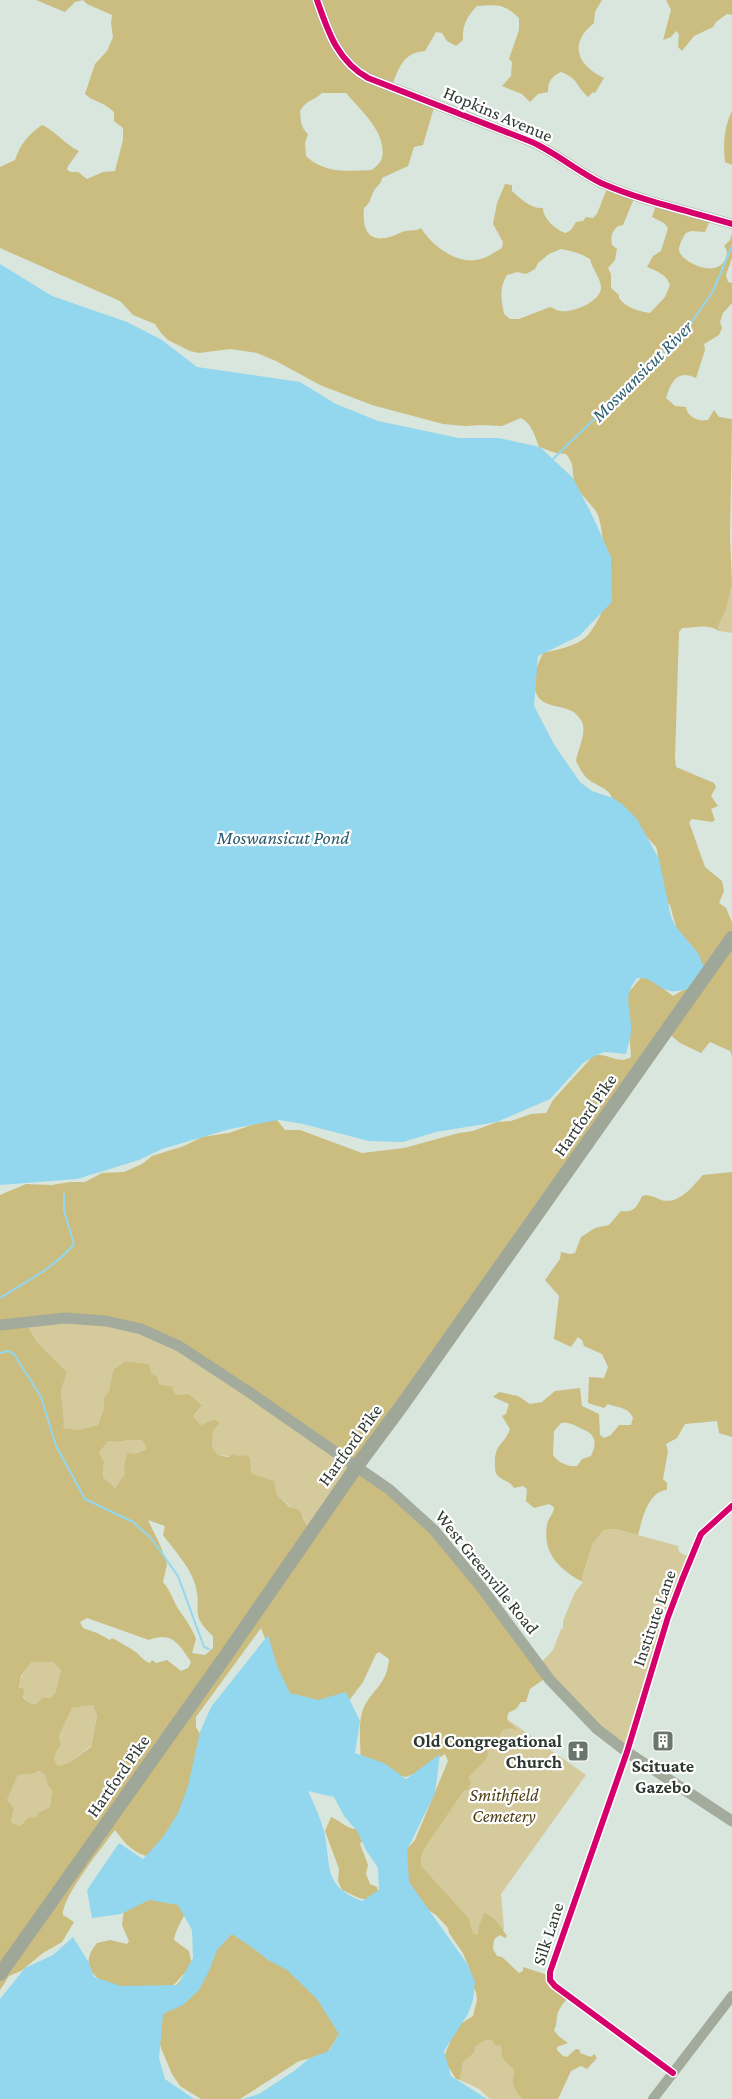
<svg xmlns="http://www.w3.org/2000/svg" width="732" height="2099" viewBox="0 0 732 2099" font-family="'Crimson Pro',serif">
<rect width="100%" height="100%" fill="#d8e6dd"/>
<!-- green -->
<path fill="#d5ca9c" d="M732,584V633L719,631L718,626L726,610Z
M40,1319L146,1330L358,1468L308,1528L303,1517L277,1495L274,1481L251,1473L239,1457L218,1455L212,1447L213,1431L219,1424L214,1419L201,1425L193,1416L202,1407L176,1395L172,1389L173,1387L159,1384L152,1374L149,1364L125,1361L113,1370L109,1391L103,1399L104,1408L98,1425L79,1430L62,1428L64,1422L61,1391L67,1372L37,1342L26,1323Z
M128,1440H142L147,1449L135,1454H127L125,1474L115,1488L103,1477L104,1461L99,1453L108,1441L118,1442Z
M616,1529L678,1546L679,1552L693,1559L667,1629L627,1751L539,1665L553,1650L561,1629H563V1621L575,1592L583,1582L582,1577L593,1543L604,1530Z
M32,1662H53L61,1670L55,1693L50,1698H42L36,1704L29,1703C13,1685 20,1678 32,1662Z
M93,1705L97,1716L91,1746L69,1763L58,1766L54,1759L56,1752L61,1745L59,1736L72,1708Z
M507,1719L586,1775L501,1894L504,1929L485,1950L417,1865L421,1854L461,1783Z
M39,1771L45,1775L48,1786L52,1790L50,1807L39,1812L37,1818L23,1823L20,1826L11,1822L14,1808L7,1800L18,1775L32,1774Z
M492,2040L501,2046L502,2058L514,2070C512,2086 512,2087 522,2099H490L479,2089L460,2080L463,2062L474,2053L476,2046L484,2041Z"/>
<!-- forest -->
<path fill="#cbbc7f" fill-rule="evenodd" d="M36,0H602L595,12L594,23C569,43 576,65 604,78L595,93L593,92L588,97C575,85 579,79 561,72C551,77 548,81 548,92L538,94L530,102L522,94L502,86L511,76L512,62L509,59L519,30V18C503,3 497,5 477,6C467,16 462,26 463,40L456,46L447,41L442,33L436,32L425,51C403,53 400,66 392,85L435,104L423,145L414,147L408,166L382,178C381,184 378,185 375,189C370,197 371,203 364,208C361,239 376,245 402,232C409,229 416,232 421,228C432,246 458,266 481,259C488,257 495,252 502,248L503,242L493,224L497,203L505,184L512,185V191C521,199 531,209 543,208C543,219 557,231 566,233L571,230L576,222L583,221L586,217L593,218L597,214L608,186L635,196L623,225C613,226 610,236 612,245L617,249L615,260L608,268L611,274V288L619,295V298C626,308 638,311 650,313L665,297L670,285C666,274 657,271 647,267L653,256L661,251L668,228L664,223L652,217L657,202L711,218L705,232L691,231L686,233C683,237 680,243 679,248C676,260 719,282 726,257C728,252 727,250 724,246L730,240L732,234V258L726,275L728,282L732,283V303L723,313L720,322L722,328L719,335L704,344L705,350L696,378C678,369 671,381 666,398L675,406L686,407C687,417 699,422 708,420L714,410L719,417L732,419L730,537L732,584L726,610L718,626L719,631C707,623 696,628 682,628L679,632L675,758L676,767L714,783L716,787L711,796L718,806L711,809L715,820L712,822L692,819L689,822L705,867L722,881L724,891L719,903L726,908L732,922V1056L730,1051L710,1042L701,1053L680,1043L668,1033L359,1467L413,1510L547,1677L530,1689L526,1702H521L516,1709L508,1713L507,1721L518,1730L509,1728L502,1730L497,1741L494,1740L490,1742V1745L486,1749L488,1751L487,1758L468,1778L471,1782L468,1790H464L424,1849L421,1856V1866L469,1919L473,1934H478L479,1926L484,1913C494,1916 501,1927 507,1936L505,1938L500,1935L494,1939L493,1949L497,1956L502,1957L519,1973L523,1971V1967L548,1975L568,1997C564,2003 557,2010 557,2017C556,2023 557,2025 554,2030C557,2036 563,2039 568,2043L557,2047V2050L563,2056L567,2057L576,2049L580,2050V2053L591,2057L594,2054L597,2058L587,2069L581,2066L571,2071L558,2099H522C512,2087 512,2086 514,2070L502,2058L501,2046L495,2045L492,2040L484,2041L476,2046L474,2053L463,2062L460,2080L456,2079L446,2063L444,2057L456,2027L473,2016L477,2000L476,1992L472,1984L470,1970L463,1953L449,1933L448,1928L436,1915L417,1902L407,1880L406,1850L415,1840L448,1761L445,1754L418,1772L406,1777L360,1768C362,1751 358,1734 361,1717C366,1691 387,1689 389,1659L379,1652L376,1654L363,1682L348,1702L294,1714L261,1628L196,1717V1727L203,1739L184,1819L146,1856C131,1851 124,1842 115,1830C103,1846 61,1898 63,1915L74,1922L62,1942L43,1953L21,1971L9,1976L0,1990V1195L26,1184L52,1185L70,1182H85L102,1173L124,1172L142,1164L152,1156L184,1146L202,1137L229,1133L269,1119L277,1120L285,1130H300L362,1153L404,1148L459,1133L473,1131L497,1122L511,1121L531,1114L546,1113L553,1100L594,1055C608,1053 619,1065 631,1057L630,1041L625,1021V1014L629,992L644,974L673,996L692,985L670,905C654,895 662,864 656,847L613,801C610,787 597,787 588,779C583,775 579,767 576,761C578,748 588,732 581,720C574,708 562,708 551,705C525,698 535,670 543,653C557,650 576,646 586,637C593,631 605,608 606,600C607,583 604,527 597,513C591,503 581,496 576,485C570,473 577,467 566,454L556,453L539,447C535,436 532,424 521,418L502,426L481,425L466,426L443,424L372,405L320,385L276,361L257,353L230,349L199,353L190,351L168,340L161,333L155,324L133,315L120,301L0,248V167L15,160C20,144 29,134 42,125C57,132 64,144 79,151L68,166L67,170L71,172H78L87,179L103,172L115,171L123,140V128L114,121V112C103,101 93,102 85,94L95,64L107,51L113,37L111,23L112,15L87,4L83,0L75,2L65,12ZM322,93H346C361,111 387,132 382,158C381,162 376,167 372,170C349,171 324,174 306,156L305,143L308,134C300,127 301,120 300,111C307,99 314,101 322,93ZM561,249C572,251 580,253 590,259C592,269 600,276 601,287C602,301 573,313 561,311C557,311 554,308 550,307L519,319H510L504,314C501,299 499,288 507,275L517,272L526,274L535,269L538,263L549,254ZM105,1320L179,1346L358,1468L308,1528L299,1510L290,1507L277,1495L274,1481L251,1473L250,1458L244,1455L239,1456L233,1454L228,1457L218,1455L212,1447L213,1431L219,1424V1422L214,1419L201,1425L193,1416L202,1406L189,1394L176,1395L172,1389L174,1387L159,1384L157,1377L152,1374L149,1364L125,1361L113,1370L109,1391L103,1399L104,1408L98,1425L79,1430L63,1428L64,1422L61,1391L67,1372L37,1342L26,1323ZM128,1440H142L147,1449L135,1454L127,1453L124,1468L125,1474L115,1488L103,1477L104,1461L99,1453L108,1441L118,1442ZM148,1520L165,1526L163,1535C174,1550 190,1567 195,1584C203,1611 188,1613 213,1636V1648L205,1655L192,1653L196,1639C192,1628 186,1620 179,1610C173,1601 171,1591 163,1582L167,1564L161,1547ZM87,1618L149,1640C172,1631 179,1644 191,1662L188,1668L181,1671L167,1660L156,1663L152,1660L150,1663C143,1660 142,1658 137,1653C129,1647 121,1643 112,1638L110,1640L97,1633L83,1628L80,1622ZM32,1662H53L61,1670L55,1693L50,1698H42L36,1704L29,1703L23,1697L24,1689L19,1687L21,1676ZM93,1705L97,1716L91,1747L69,1763L58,1766L54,1759L56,1752L61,1745L59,1736L72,1708ZM39,1771L45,1775L48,1786L52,1790L50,1807L39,1812L36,1818L29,1817L20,1826L11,1822L14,1808L7,1800L18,1775L32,1774Z
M666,0H732V15L727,14L716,22L713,27L694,36L682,51L678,47L679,34L676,31L671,37L663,40L671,10Z
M732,111V165L725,162C723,143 724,127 732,111Z
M732,1172V1437L719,1433L717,1421L685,1424L677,1438L666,1444L668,1451L663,1479L667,1483V1490C648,1491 642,1520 638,1535L616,1529L604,1530L593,1543L582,1577L583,1582C560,1570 542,1553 547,1525C548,1518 554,1514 554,1507L549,1504L534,1508L526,1501L527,1489L523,1486L514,1488C510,1481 503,1481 498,1476C495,1473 495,1469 495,1465C494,1443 505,1445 510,1429L502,1416L506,1414L509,1404L493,1397L499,1392L518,1396L530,1404L542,1402L555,1391L580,1388L582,1406L599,1414L600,1435L604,1438L611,1435L619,1425H631L633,1418C629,1407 618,1408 608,1404L604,1408L588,1403L589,1377L604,1378L608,1367L602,1354L584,1346L582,1340L578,1337L571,1347L554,1339L559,1296L545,1280L560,1259L561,1252L570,1254L575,1253L581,1237L595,1228L609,1225L621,1211C634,1213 637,1207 642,1196C649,1194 654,1197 661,1200C679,1205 692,1187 703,1175ZM561,1423C569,1422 574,1425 580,1428C595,1434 598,1440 591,1456L582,1459L577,1466C569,1467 558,1463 553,1455L554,1431Z
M331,1817C340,1821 345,1827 354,1829L358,1827L365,1838L360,1844L368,1865L366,1874L370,1884L377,1887L379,1894L373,1901L359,1898L342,1890L338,1881L339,1869L325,1831Z
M136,1882L189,1906C184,1918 176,1927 174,1940L189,1951L192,1965L171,1988L142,1999C118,1989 69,1977 97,1943L110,1940L127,1944L129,1941L122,1925L124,1909Z
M222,1923L295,1968L341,2031L326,2055L299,2061L240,2099H201L180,2086L172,2074L161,2048L158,2036L157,2016L170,1991L181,1980Z"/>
<!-- water -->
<path fill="#93d7ee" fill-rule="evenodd" d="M0,264L52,296L127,322L162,340L197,367L300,382L336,404L378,421L459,438H499L540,447L573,478L593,517L611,557L612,602L579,636L538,656L534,706L555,746L580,782L592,791L613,798L622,804L637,819L659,859L671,917L676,927L698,953L704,967L688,989C681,990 674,993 667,990C654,986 653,977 637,978C621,999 632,1008 631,1031C631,1038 628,1046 626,1054L604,1052L593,1057L583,1063L550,1099L497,1122L436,1132L403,1142L369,1141L303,1124L279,1120L230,1129L162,1149L139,1160L77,1179L0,1185Z
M268,1635L277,1666L290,1693L318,1700L346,1692L360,1721L355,1753L384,1763L406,1779L440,1754L435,1793L407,1850L409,1882L468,1965L475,1982L473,2000L468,2014L444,2051L451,2076L487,2099H242L259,2094L294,2071L310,2058L329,2051L339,2034L317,1999L287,1970L268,1960L250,1946L232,1934L217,1950L209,1971L199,1990L183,2005L163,2014L159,2058L165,2079L194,2099H0V1999L25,1968L53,1955L73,1937L89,1963L94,1977L121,1986L178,1985L193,1958L192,1930L178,1905L149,1900L121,1914L92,1918L87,1890L119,1843L143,1859L163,1837L178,1813L188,1786L200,1732L211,1707ZM308,1791L334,1797L344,1816L357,1831L366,1850L378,1868L379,1890L362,1901C322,1885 332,1867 324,1831C320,1817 314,1804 308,1791Z"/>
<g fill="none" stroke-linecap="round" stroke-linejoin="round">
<!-- stream -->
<path stroke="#93d7ee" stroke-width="2" d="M553,459L687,329L713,291L732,246
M0,1298C26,1281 53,1269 74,1244L64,1211V1194
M0,1353L8,1351L14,1354L41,1397L56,1446L85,1499L133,1522L151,1538L178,1576L204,1647L209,1649"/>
<!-- street -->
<path stroke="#a4aa9d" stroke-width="7" d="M673,2073L555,1986L550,1980V1972L627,1752L668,1617L682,1580L701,1534L732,1506"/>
<!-- secondary -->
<path stroke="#a2aa9b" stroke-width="10" d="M317,0C328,31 337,61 368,78L532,142C556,153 577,171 601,183C642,201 689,211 732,224
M653,2099L732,1996"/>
<!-- primary -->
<path stroke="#a3ab9c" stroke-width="11" d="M0,1325L65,1318L106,1321L141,1329L179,1346L249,1392L390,1490L434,1530L481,1587L550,1680L597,1729L627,1752L732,1821"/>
<!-- highway -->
<path stroke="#9fa798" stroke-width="14" d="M0,1974L227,1654L357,1466L403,1404L732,938"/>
<!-- cycleway casing -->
<g stroke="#fff" stroke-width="9">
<path id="cycleway" d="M317,0C328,31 337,61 368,78L532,142C556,153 577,171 601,183C642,201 689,211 732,224
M673,2073L555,1986L550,1980V1972L627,1752L668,1617L682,1580L701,1534L732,1506"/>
</g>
<!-- cycleway -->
<use href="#cycleway" stroke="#d6006c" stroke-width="6"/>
</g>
<!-- icons -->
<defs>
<g id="building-square" transform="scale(1.125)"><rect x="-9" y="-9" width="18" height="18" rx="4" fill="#6a756d" stroke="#fff"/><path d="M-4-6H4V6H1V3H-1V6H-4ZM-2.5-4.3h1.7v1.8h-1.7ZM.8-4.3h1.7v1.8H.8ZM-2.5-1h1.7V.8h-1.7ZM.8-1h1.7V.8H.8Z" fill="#fff"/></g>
<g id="church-square" transform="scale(1.125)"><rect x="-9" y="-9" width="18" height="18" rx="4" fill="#6a756d" stroke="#fff"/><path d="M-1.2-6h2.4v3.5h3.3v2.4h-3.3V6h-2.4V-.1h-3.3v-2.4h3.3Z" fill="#fff"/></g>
</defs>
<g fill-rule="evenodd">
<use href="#building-square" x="663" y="1741"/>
<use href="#church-square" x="578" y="1751"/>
</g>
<g text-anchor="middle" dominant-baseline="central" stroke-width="4.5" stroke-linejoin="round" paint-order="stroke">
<!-- street labels -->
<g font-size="18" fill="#2e3831" stroke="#fff">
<text transform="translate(498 114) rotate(23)">Hopkins Avenue</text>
<text transform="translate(585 1115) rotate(-55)">Hartford Pike</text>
<text transform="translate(350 1445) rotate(-54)">Hartford Pike</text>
<text transform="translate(487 1572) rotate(51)">West Greenville Road</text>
<text transform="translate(654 1618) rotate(-71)">Institute Lane</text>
<text transform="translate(118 1776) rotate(-55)">Hartford Pike</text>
<text transform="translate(548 1934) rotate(-72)">Silk Lane</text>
</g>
<!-- poi labels -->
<g font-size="18" font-weight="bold" fill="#2e3831" stroke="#fff" text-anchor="end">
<text x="562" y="1741">Old Congregational<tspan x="562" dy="21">Church</tspan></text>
<text x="663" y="1766" text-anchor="middle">Scituate<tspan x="663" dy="21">Gazebo</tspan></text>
</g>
<!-- park labels -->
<g font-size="18" font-style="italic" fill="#4e3e14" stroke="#fff">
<text x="504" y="1795">Smithfield<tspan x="504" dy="21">Cemetery</tspan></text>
</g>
<!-- water labels -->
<g font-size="19" font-style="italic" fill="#2a5c6f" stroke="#fff">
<text transform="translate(642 371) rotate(-45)">Moswansicut River</text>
<text x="283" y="837">Moswansicut Pond</text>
</g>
</g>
</svg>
